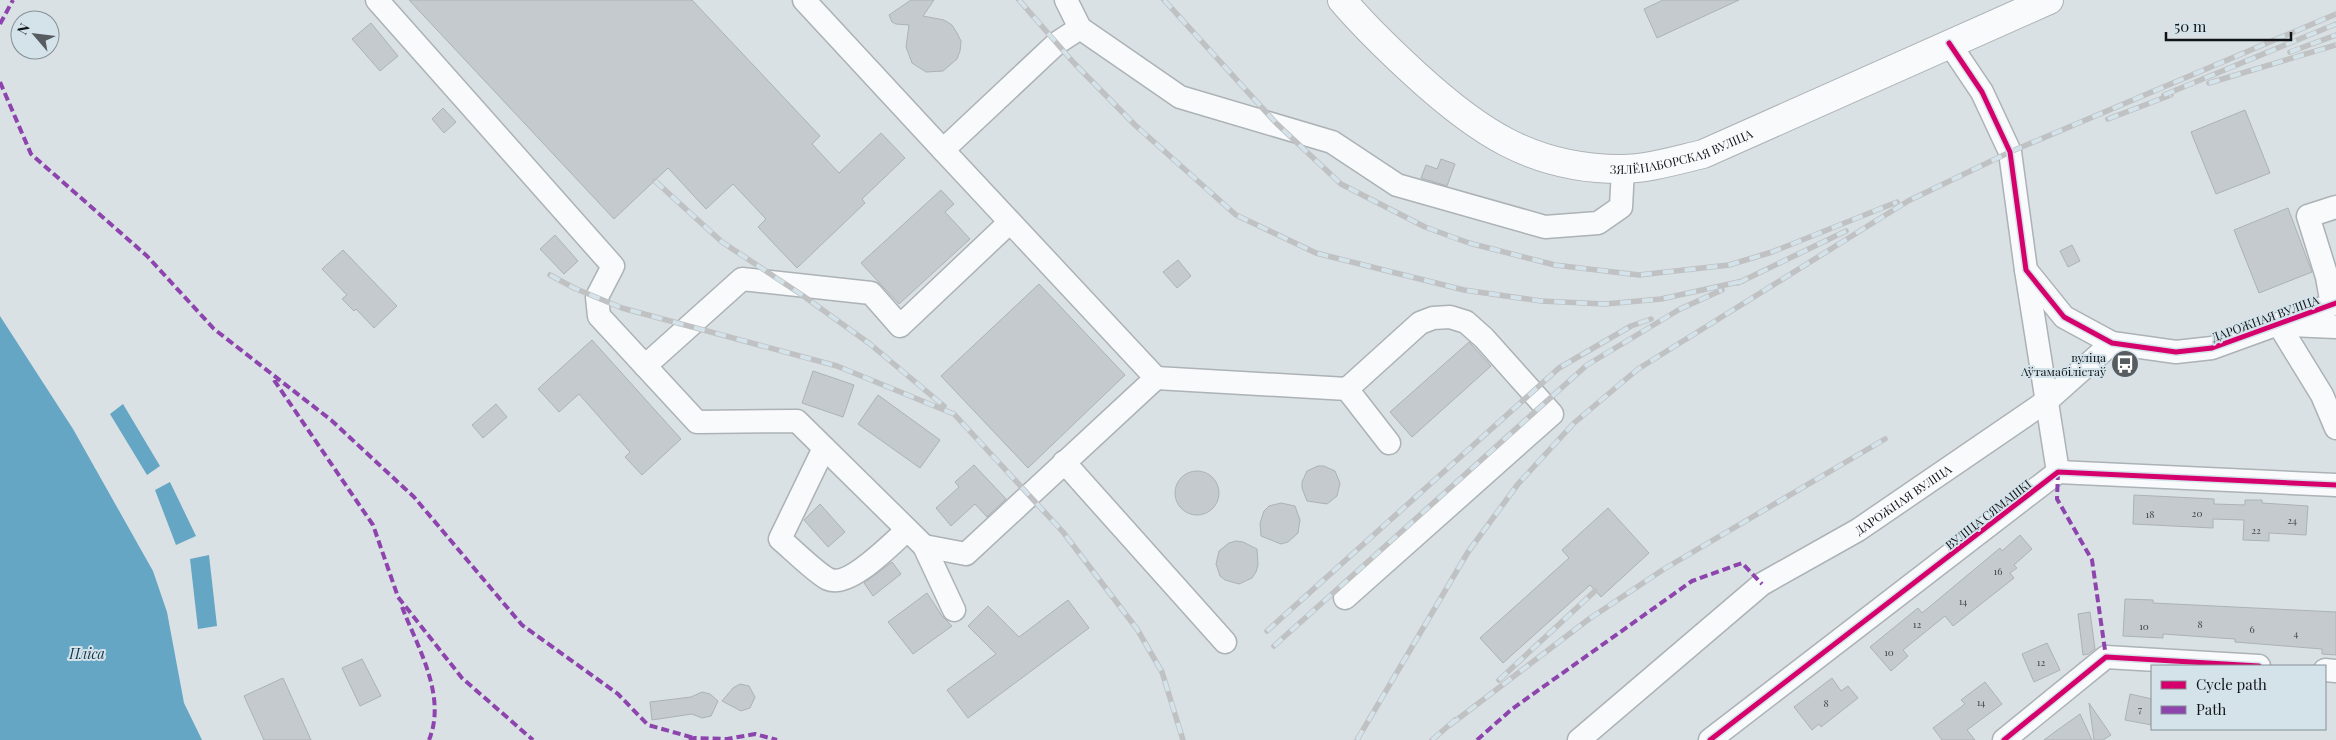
<svg xmlns="http://www.w3.org/2000/svg" width="2336" height="740" viewBox="0 0 2336 740" font-family="'Playfair Display',serif">
<rect width="100%" height="100%" fill="#d9e1e5"/>
<!-- water -->
<path fill="#66a6c5" d="M0,316L73,429L153,571L167,612L184,703L202,740H0Z
M123,404L160,466L147,475L110,414Z
M170,482L196,536L176,545L155,490Z
M209,555L217,626L198,629L190,559Z"/>
<!-- building -->
<path fill="#c4cacd" stroke="#acb2b5" d="M409,0H692L820,136L812,144L839,173L881,133L905,158L862,199L865,203L797,268L758,227L766,219L733,184L706,209L668,168L614,219Z
M911,0H934L923,16L944,20L952,25L957,33L961,41L960,51L957,59L943,71L926,72L912,63L906,47L909,25L896,24L892,22L889,15Z
M1663,0H1739L1657,38L1644,9Z
M371,23L398,56L380,71L352,39Z
M443,108L456,122L444,133L432,119Z
M2245,110L2270,173L2216,194L2191,132Z
M1441,159L1455,164L1447,186L1421,178L1426,165L1437,169Z
M941,190L954,204L945,212L970,239L899,304L861,263Z
M2288,208L2312,272L2259,293L2234,230Z
M555,235L578,261L564,274L540,249Z
M2072,245L2080,261L2068,267L2060,251Z
M343,250L397,306L374,328L356,309L354,311L342,299L347,295L322,269Z
M1178,260L1191,276L1177,288L1163,272Z
M1039,284L1125,375L1028,468L941,376Z
M592,340L681,439L642,475L625,457L630,452L579,394L559,412L538,389Z
M1469,342L1491,366L1412,437L1390,412Z
M813,371L854,385L843,417L802,403Z
M878,395L940,440L920,468L858,424Z
M496,404L507,417L483,438L472,425Z
M974,465L1006,499L987,517L975,504L951,526L936,508L959,487L955,482Z
M1318,466H1324L1335,471L1340,483L1337,496L1327,504L1307,501L1302,488V482L1307,471Z
M1175 493a22 22 0 1 1 44 0a22 22 0 1 1-44 0Z
M2134,495L2214,499V504L2245,505V500H2262V503L2308,506L2306,535L2269,533V541L2243,540L2244,520L2213,519V528L2133,524Z
M1281,503L1295,506L1300,520L1298,533L1288,542L1281,544L1261,536L1260,523L1264,511L1269,506Z
M820,504L845,532L828,547L804,520Z
M1608,508L1649,553L1601,597L1590,585L1503,663L1480,638L1569,558L1562,550Z
M2020,535L2032,549L2014,565L2017,568L2010,573L2014,578L1953,626L1945,616L1903,650L1908,656L1891,671L1870,647L1918,608L1922,613L2000,548L2002,551Z
M1236,541L1243,542L1257,549L1258,565L1256,572L1252,578L1239,584L1225,580L1220,576L1216,564L1219,551L1229,543Z
M892,562L901,574L873,596L864,583Z
M927,593L942,616L952,626L913,654L888,622Z
M2125,599L2153,600V603L2336,612V655L2322,654V649L2235,642V639L2163,634V638L2123,636Z
M1068,600L1089,628L968,718L947,690L996,654L968,626L988,606L1019,637Z
M2090,612L2095,649L2088,654L2083,655L2078,614Z
M2047,643L2060,670L2034,682L2022,654Z
M362,659L381,696L360,706L342,668Z
M283,678L311,740H264L244,696Z
M1832,678L1841,691L1848,686L1858,698L1821,727L1819,724L1812,730L1794,707Z
M1985,682L2002,704L1967,730L1975,740H1942L1933,728L1965,704L1961,700Z
M740,684L749,686L755,697L750,708L741,711L722,701L733,688Z
M702,692L710,694L718,701L711,716L702,718L692,714L652,720L650,702L691,697Z
M2130,694L2152,699V725L2125,720Z
M2089,703L2111,735L2103,740H2094Z
M2080,714L2092,740H2044L2056,731Z"/>
<g fill="none" stroke-linecap="round" stroke-linejoin="round">
<!-- minor casing -->
<g stroke="#acb2b5" stroke-width="25">
<g id="minor">
<path d="M377,0L613,266L597,297L599,316L697,422L797,421L924,546L954,610"/>
<path d="M804,0L943,150"/>
<path d="M1066,0L1080,28L1180,97L1332,142L1397,185L1545,227L1598,223L1621,207L1623,169"/>
<path d="M1949,43L1982,92L2010,152L2026,270L2064,317L2112,343L2176,352L2212,348L2336,303"/>
<path d="M2026,270L2058,472"/>
<path d="M2332,305L2327,277L2308,216L2336,207"/>
<path d="M2279,325L2322,395L2336,428"/>
<path d="M2290,325L2336,327"/>
<path d="M645,366L742,279L871,293L900,326L1010,222"/>
<path d="M1156,378L1347,389L1389,443"/>
<path d="M824,448L780,539C791,548 816,573 828,579C849,589 892,543 907,530"/>
<path d="M1064,462L1225,642"/>
<path d="M924,546L966,554L1156,378L943,150L1057,43L1080,28"/>
<path d="M1345,598L1552,414L1484,338L1466,322L1450,317L1433,318L1420,323L1347,389"/>
<path d="M2325,670L2336,671"/>
<path id="s1" d="M1579,740L1762,584L1858,530L2048,400L2112,343"/>
<path d="M1710,740L2058,472L2336,485"/>
<path d="M2004,740L2106,657L2259,666"/>
</g>
</g>
<!-- major casing -->
<g stroke="#acb2b5" stroke-width="30">
<g id="major">
<path id="s2" d="M1342,0C1364,26 1389,50 1414,73C1477,131 1532,169 1621,169C1648,169 1677,160 1703,154L2049,0"/>
</g>
</g>
<!-- minor -->
<use href="#minor" stroke="#f9fafb" stroke-width="22"/>
<!-- major -->
<use href="#major" stroke="#f9fafb" stroke-width="28"/>
<!-- rail casing -->
<g stroke="#bfc1c2" stroke-width="5.5">
<path id="rail" d="M1019,0L1074,63L1135,125L1236,215L1316,253L1464,290L1541,301L1605,304L1661,299L1743,281
M1164,0L1276,123L1341,184L1425,227L1469,243L1555,265L1639,275L1729,265L1772,252L1897,202
M2290,52L2336,35
M2209,83L2336,45
M2164,95L2336,24
M2108,119L2171,95
M655,181L722,242L802,295L870,344L944,406
M550,275L574,288L622,308L837,366L954,414L1063,532L1137,629L1162,672L1183,740
M1738,283L1846,231
M1267,631L1559,368L1631,326L1651,319
M1274,646L1587,365L1680,309L1722,290
M1499,680L1595,591
M1450,725L1589,619L1664,569L1885,439
M1357,740L1468,552L1518,484L1574,423L1638,369L1908,201L2010,152L2336,14
M1432,740L1455,720"/>
</g>
<!-- rail -->
<use href="#rail" stroke="#d4e2ea" stroke-width="4" stroke-dasharray="11" stroke-linecap="butt"/>
<!-- quiet -->
<path stroke="#8e44ad" stroke-width="4" stroke-dasharray="8 4" stroke-linecap="butt" d="M0,24L13,0
M0,82L31,154L147,256L214,329L331,420L414,497L522,625L618,694L648,725L694,738
M274,380L373,525L398,597L462,678L533,740
M2058,472L2057,499L2092,560L2106,657
M402,607C418,648 447,696 429,740
M689,740L694,738L727,739L755,734L777,740
M1477,740L1512,709L1692,581L1742,563L1762,584"/>
<!-- cycleway casing -->
<g stroke="#d4e2ea" stroke-width="8">
<path id="cycleway" d="M1949,43L1982,92L2010,152L2026,270L2064,317L2112,343L2176,352L2212,348L2336,303
M1710,740L2058,472L2336,485
M2004,740L2106,657L2259,666"/>
</g>
<!-- cycleway -->
<use href="#cycleway" stroke="#d6006c" stroke-width="5"/>
</g>
<!-- icons -->
<defs>
<g id="bus-disc" transform="scale(1.4375)"><circle r="9.5" fill="#565c5f" stroke="#d4e2ea"/><path d="M-5-6H5V4H4V6H2V4H-2V6H-4V4H-5ZM-3.5-4V0h7V-4ZM-3.5 1.2v1.5H-2V1.2ZM2 1.2v1.5H3.5V1.2Z" fill="#fff"/></g>
</defs>
<g fill-rule="evenodd">
<use href="#bus-disc" x="2125" y="364"/>
</g>
<g text-anchor="middle" dominant-baseline="central" stroke-width="4" stroke-linejoin="round" paint-order="stroke">
<!-- number labels -->
<g font-size="10" fill="#3f4446">
<text x="2197" y="513">20</text>
<text x="2150" y="514">18</text>
<text x="2292" y="520">24</text>
<text x="2256" y="530">22</text>
<text x="1998" y="571">16</text>
<text x="1963" y="601">14</text>
<text x="1917" y="624">12</text>
<text x="2200" y="624">8</text>
<text x="2144" y="626">10</text>
<text x="2252" y="629">6</text>
<text x="2296" y="633">4</text>
<text x="1889" y="652">10</text>
<text x="2041" y="662">12</text>
<text x="1981" y="702">14</text>
<text x="1826" y="703">8</text>
<text x="2140" y="709">7</text>
</g>
<!-- street labels -->
<g font-size="12" fill="#101417" stroke="#d4e2ea">
<text stroke="none"><textPath href="#s2" startOffset="400">ЗЯЛЁНАБОРСКАЯ ВУЛІЦА</textPath></text>
<text transform="translate(2265 318) rotate(-20)">ДАРОЖНАЯ ВУЛІЦА</text>
<text stroke="none"><textPath href="#s1" startOffset="405">ДАРОЖНАЯ ВУЛІЦА</textPath></text>
<text transform="translate(1988 514) rotate(-38)">ВУЛІЦА СЯМАШКІ</text>
</g>
<!-- poi labels -->
<g font-size="12" fill="#101417" stroke="#d4e2ea" text-anchor="end">
<text x="2106" y="357">вуліца<tspan x="2106" dy="14">Аўтамабілістаў</tspan></text>
</g>
<!-- water labels -->
<g font-size="14" font-style="italic" fill="#11374a" stroke="#d4e2ea">
<text x="87" y="653">Пліса</text>
</g>
</g>
<!-- legend -->
<rect x="2151" y="665" width="175" height="65" fill="#d4e2ea" stroke="#869096"/>
<rect x="2161" y="681" width="25" height="8" fill="#d6006c" stroke="#869096"/>
<text x="2196" y="690" font-size="15" fill="#101417">Cycle path</text>
<rect x="2161" y="706" width="25" height="8" fill="#8e44ad" stroke="#869096"/>
<text x="2196" y="715" font-size="15" fill="#101417">Path</text>
<!-- north arrow -->
<g transform="translate(35 35) rotate(298)"><circle r="24" fill="#d4e2ea" stroke="#869096"/>
<path d="M0-4L9 19L0 12L-9 19Z" fill="#565c5f"/>
<text y="-8" font-size="14" font-weight="bold" text-anchor="middle" fill="#101417">N</text>
</g>
<!-- scale -->
<path d="M2166 32v8h125v-8" fill="none" stroke="#101417" stroke-width="2.5"/>
<text x="2174" y="32" font-size="15" fill="#101417" stroke="#d4e2ea" stroke-width="4" paint-order="stroke">50 m</text>
</svg>
